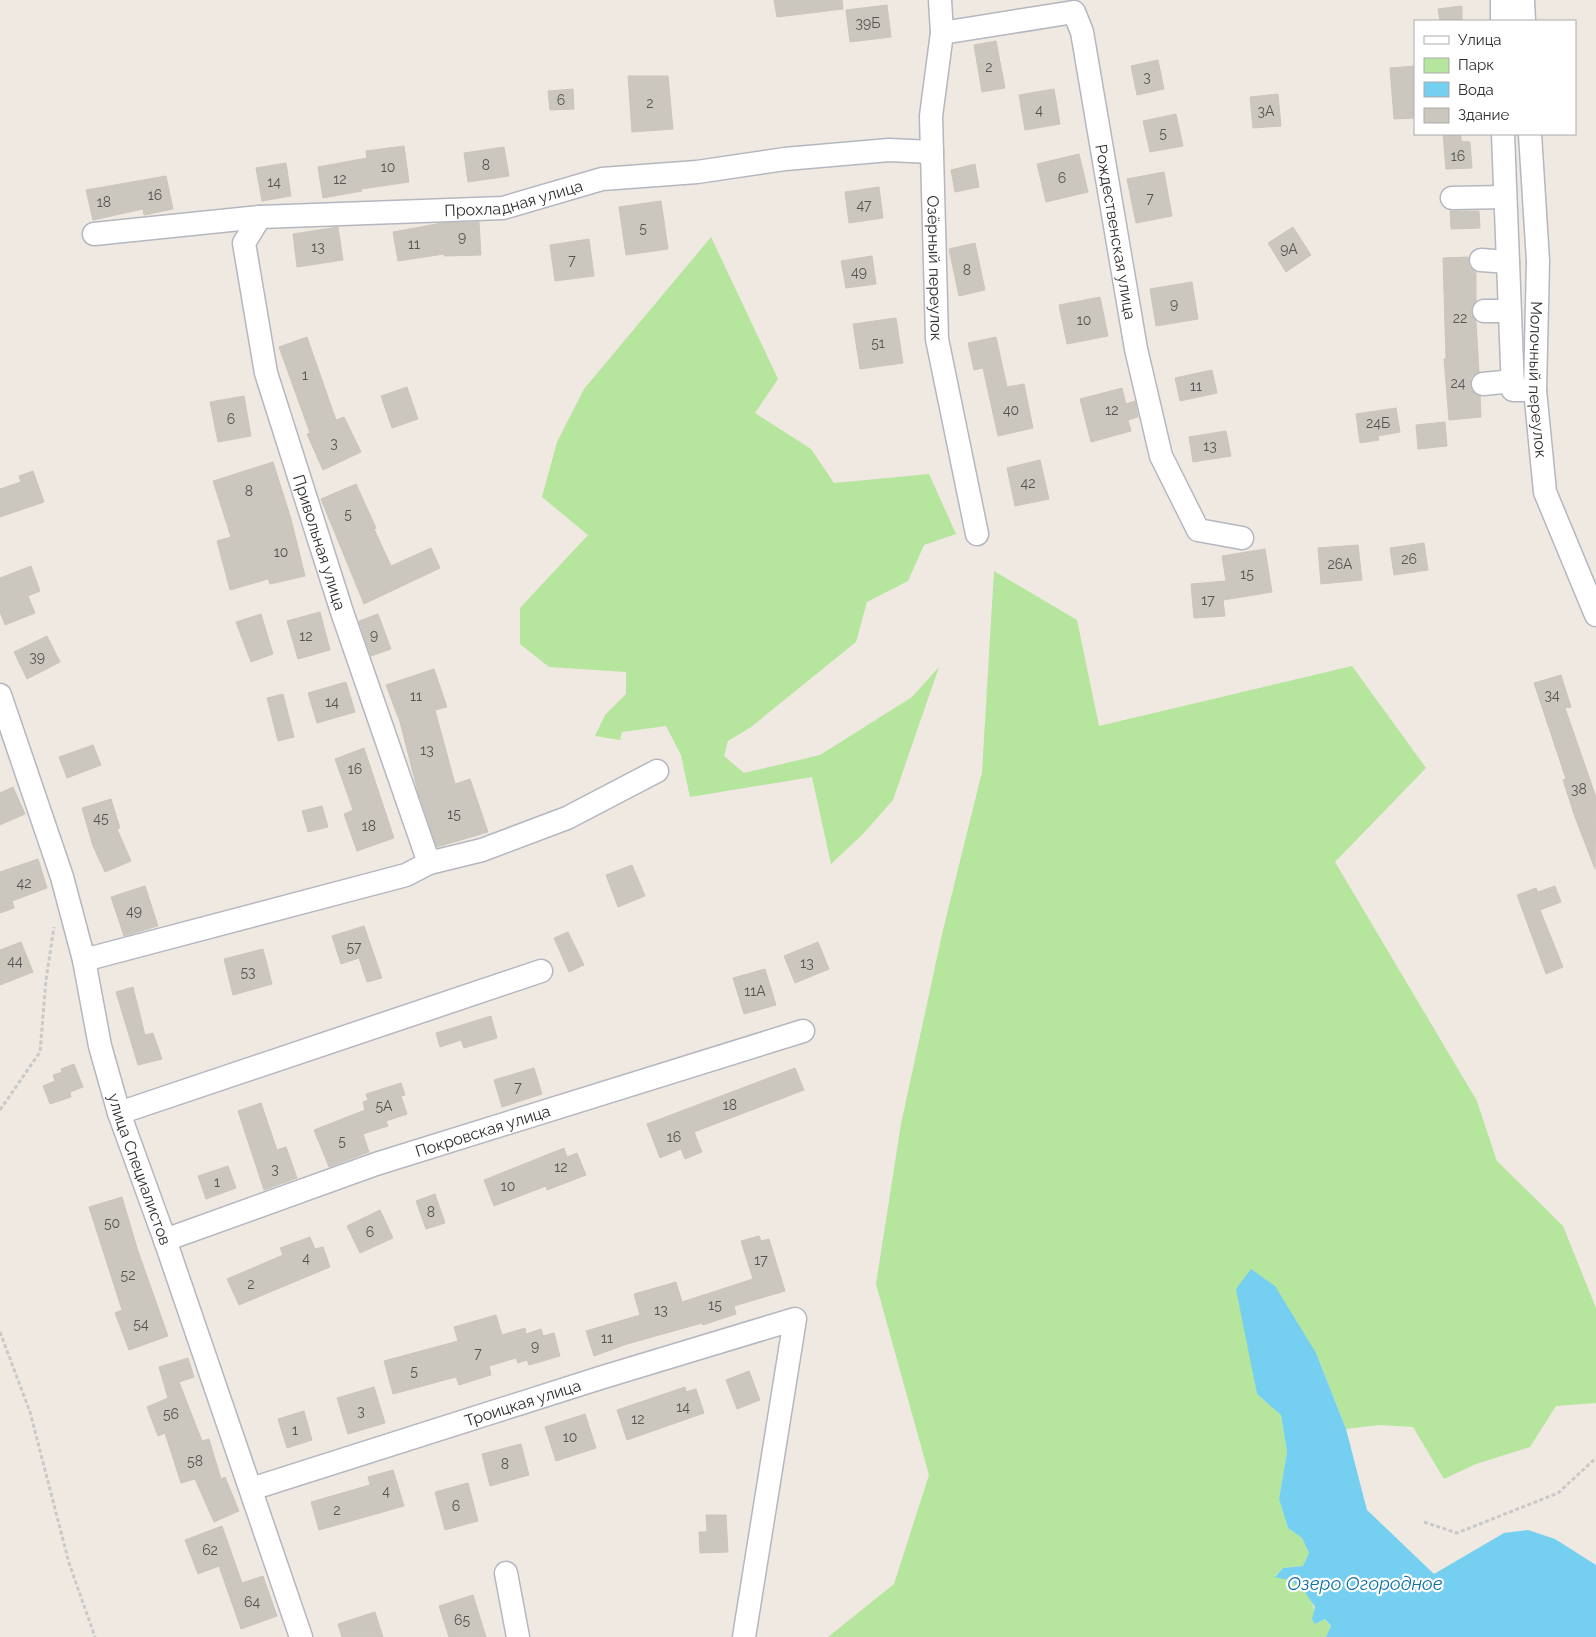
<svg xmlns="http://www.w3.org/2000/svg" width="1596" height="1637" viewBox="0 0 1596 1637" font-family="Raleway,sans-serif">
<rect width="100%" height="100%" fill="#efe9e1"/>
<!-- green -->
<path fill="#b6e59e" d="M711,237L778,379L755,413L811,449L834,483L929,474L956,534L924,545L908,581L867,602L856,642L751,727L728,741L724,756L744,773L820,755L912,697L939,667L893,800L863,834L831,864L812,777L690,797L681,755L666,726L622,732L620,740L595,736L605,715L626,694V672L549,667L520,644V608L588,535L542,497L557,442L584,389Z
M994,571L1077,620L1099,726L1352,666L1426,768L1335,862L1477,1101L1497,1161L1563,1226L1596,1308V1403L1556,1406L1530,1447L1476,1464L1444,1479L1413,1427L1379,1425L1346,1429L1316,1353L1250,1354L1257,1394L1281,1415L1287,1452L1279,1499L1288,1528L1302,1538L1309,1553L1303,1566L1283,1568L1275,1576L1293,1581C1297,1587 1300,1588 1305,1592C1314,1602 1315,1611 1315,1624L1325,1619L1331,1627L1326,1637H828L894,1584L929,1475L876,1284L901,1124L943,930L982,772Z"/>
<!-- water -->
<path fill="#75cff0" d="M1251,1269L1275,1286L1316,1353L1346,1429L1367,1510L1434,1574L1504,1533L1528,1530L1555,1539L1596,1565V1637H1326L1331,1626L1325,1619L1315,1624L1312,1619L1315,1607L1304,1591L1297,1587L1293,1581L1275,1577L1283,1568L1303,1566L1309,1553L1302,1538L1288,1528L1279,1499L1287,1452L1281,1415L1257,1394L1236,1289Z"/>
<!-- building -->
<path fill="#cbc7bf" stroke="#cbc5ba" d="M774,0H842L843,9L777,17Z
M887,5L891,37L850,42L846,10Z
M1462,6V21H1440L1438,9Z
M996,41L1005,88L982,92L974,45Z
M1158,60L1164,89L1137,95L1131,66Z
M1415,66V118L1394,119L1390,68Z
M628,76H668L673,129L632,132Z
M573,89L574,109L550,110L548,91Z
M1054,89L1060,124L1025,130L1019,95Z
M1278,94L1281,126L1253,128L1250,97Z
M1176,114L1183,146L1150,152L1143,121Z
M1443,134H1461V141L1470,142L1472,168L1446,169Z
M404,146L409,182L361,189L362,191L323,198L318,167L367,158L366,151Z
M504,147L509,176L468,182L464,153Z
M1079,154L1088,192L1046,202L1037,164Z
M286,163L291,196L262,201L256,168Z
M975,164L979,187L955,192L951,170Z
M1164,172L1172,216L1136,223L1127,179Z
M166,176L173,209L144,215L143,209L93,220L86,190Z
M879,187L883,218L849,223L845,192Z
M661,201L668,249L626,255L619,207Z
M1450,211H1479L1480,228L1451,229Z
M479,222L481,255L444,256V254L398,261L393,232L442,223Z
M338,227L343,260L297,267L293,234Z
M1293,227L1311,255L1286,272L1268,243Z
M589,239L594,276L555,281L550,245Z
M975,243L985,290L959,296L949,249Z
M872,256L876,284L846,288L841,261Z
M1468,257L1469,266L1476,272V301L1471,311L1476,322L1479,372L1471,378L1470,385L1473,392L1480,396L1481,417L1449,420L1444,359H1446L1443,258Z
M1192,282L1198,319L1156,326L1150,289Z
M1100,297L1108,336L1067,344L1059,305Z
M896,318L903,363L860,369L853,324Z
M307,337L336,420L344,417L361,452L323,470L307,434L310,433L279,347Z
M996,337L1007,387L1024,384L1033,428L998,436L983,368L974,370L968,343Z
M1212,370L1217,393L1180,401L1175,378Z
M407,387L418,419L392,428L381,396Z
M1122,388L1126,404L1135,401L1138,417L1128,420L1131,431L1091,442L1080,399Z
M244,396L251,436L218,442L210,402Z
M1396,408L1400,432L1378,436L1379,440L1360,443L1356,414Z
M1445,422L1447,446L1418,449L1416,425Z
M1226,431L1231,456L1193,462L1189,437Z
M1040,460L1049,499L1015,506L1007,468Z
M273,462L291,519L305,576L270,584L268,579L230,590L217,541L231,537L213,481Z
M33,471L44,502L0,517V489L21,482L19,476Z
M356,484L376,528L374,529L391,566L431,548L440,568L364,604L321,499Z
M1424,543L1428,570L1394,575L1390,548Z
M1358,545L1362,580L1321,584L1318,548Z
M1265,549L1272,592L1223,600L1225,616L1194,618L1191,584L1226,581L1222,556Z
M31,566L40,591L28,596L35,613L5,625L0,612V578Z
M320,612L330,650L298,659L287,621Z
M261,614L273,654L251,662L236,622Z
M378,614L391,649L371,656L359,621Z
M47,636L60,662L27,679L14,652Z
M434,669L447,707L435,710L455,784L470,779L488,832L437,847L418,792L400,722L386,685Z
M1561,675L1571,707L1565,708L1596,797L1595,869L1575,817L1563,780L1566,779L1534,683Z
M346,682L355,712L317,723L308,693Z
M283,694L294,737L278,741L267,698Z
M93,745L101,765L67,778L59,757Z
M364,748L394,838L357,851L344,814L353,810L335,759Z
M13,787L25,814L0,825V793Z
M111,799L120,828L117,829L131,861L105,872L93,846L82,808Z
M322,806L328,827L308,832L302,811Z
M38,859L47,888L12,901L14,908L0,913V872Z
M632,865L645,896L618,907L606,875Z
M145,886L158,926L124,936L111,897Z
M1555,886L1561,902L1540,910L1563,967L1546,974L1517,895L1536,888L1538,892Z
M364,926L382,978L367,982L359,958L341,964L332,936Z
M568,932L584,965L569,972L554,938Z
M21,942L33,972L0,985V950Z
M818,942L829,969L795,983L784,956Z
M263,949L272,984L233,995L224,959Z
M765,969L776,1005L744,1014L733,978Z
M133,987L145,1035L153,1033L162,1059L138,1065L116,992Z
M491,1016L497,1038L464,1048L461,1040L440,1047L436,1033Z
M74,1064L83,1087L70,1092L71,1097L50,1104L43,1086L55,1081L53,1075L62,1072L61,1069Z
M534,1068L542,1094L502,1107L494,1080Z
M795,1068L804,1090L694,1132L702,1152L685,1159L681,1149L660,1158L647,1124Z
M401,1083L405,1095L401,1096L407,1114L386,1121L388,1126L363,1134L369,1152L329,1167L314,1130L365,1110L363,1102L368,1100L366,1094Z
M261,1103L277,1150L286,1147L297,1178L264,1190L238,1111Z
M564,1148L567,1157L577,1153L586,1175L547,1190L546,1186L494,1206L484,1180Z
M228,1166L236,1188L206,1199L198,1176Z
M435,1194L445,1223L426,1229L416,1201Z
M122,1197L137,1248L168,1336L129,1350L115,1313L122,1310L89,1207Z
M380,1210L393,1238L360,1253L347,1226Z
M759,1236L761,1241L769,1239L785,1291L734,1306L736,1314L703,1325L702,1323L627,1344L594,1356L586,1331L640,1315L634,1294L676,1282L682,1302L753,1279L741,1241Z
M310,1237L315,1249L323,1247L330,1267L239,1305L227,1279L283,1255L280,1248Z
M496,1315L502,1335L525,1328L526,1334L541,1329L543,1336L554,1333L560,1356L529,1365L527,1360L518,1363L516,1358L489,1366L491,1375L459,1385L456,1377L393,1394L384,1361L458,1341L454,1327Z
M188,1358L194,1377L179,1382L202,1441L209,1439L221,1479L225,1477L239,1511L214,1522L195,1479L181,1483L165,1433L158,1436L147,1407L168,1398L159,1367Z
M749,1371L760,1400L737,1409L726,1380Z
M374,1387L385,1423L348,1434L337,1398Z
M685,1387L686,1392L696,1389L704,1413L627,1440L617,1410Z
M304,1411L312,1440L287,1448L278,1419Z
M585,1414L596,1448L556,1461L545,1427Z
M521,1444L529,1475L490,1486L482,1454Z
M393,1470L404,1506L319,1530L311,1502L370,1485L368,1477Z
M468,1483L478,1521L445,1530L435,1492Z
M706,1515H726L728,1552L700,1553L699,1532H707Z
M222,1526L242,1583L263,1576L277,1616L241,1629L219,1566L198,1574L185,1540Z
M473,1595L486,1637H449L439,1606Z
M375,1612L383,1637H342L338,1624Z"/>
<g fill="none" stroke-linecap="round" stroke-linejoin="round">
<!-- minor casing -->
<g stroke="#b4b7c1" stroke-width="25">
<g id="minor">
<path id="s1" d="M940,0L942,33L931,116L937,339L977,534"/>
<path d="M1502,0V21"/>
<path d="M1523,0L1524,21"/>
<path id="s2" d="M942,33L1074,12L1082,32L1136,349L1161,456L1198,530L1242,538"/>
<path d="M1503,134L1513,390H1535"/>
<path id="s3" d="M1530,134L1538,261L1535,390L1545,492L1596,615"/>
<path d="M1452,198L1504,197"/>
<path id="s4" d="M260,217L244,243L266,373L342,612L429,863"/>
<path id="s5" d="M94,234L260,217L503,208L602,179L697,172L785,159L889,150L932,152"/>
<path d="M1481,260L1508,262"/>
<path d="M1484,311H1509"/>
<path d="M1483,384L1513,381"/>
<path id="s6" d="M0,695L62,877L84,960L100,1046L119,1113L165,1240L301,1637"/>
<path d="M84,960L406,875L429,863L482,850L567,818L657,771"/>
<path d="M119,1113L541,971"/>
<path id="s7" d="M165,1240L376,1164L803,1031"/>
<path id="s8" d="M251,1489L600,1378L795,1319L744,1637"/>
<path d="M506,1573L518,1637"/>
</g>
</g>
<!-- path -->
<path stroke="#c9c9c9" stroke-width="3" stroke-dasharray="4 2.5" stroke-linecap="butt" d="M0,1110L40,1052L46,980L54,927
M0,1332L30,1412L69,1563L95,1637
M1424,1522L1457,1533L1558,1493L1596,1458"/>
<!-- minor -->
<use href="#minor" stroke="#fff" stroke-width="22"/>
</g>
<g text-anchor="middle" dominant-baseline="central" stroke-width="4.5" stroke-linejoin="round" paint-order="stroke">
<!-- number labels -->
<g font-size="14" fill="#555452">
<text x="868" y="23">39Б</text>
<text x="989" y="67">2</text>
<text x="1147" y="77">3</text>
<text x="561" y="100">6</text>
<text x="650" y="103">2</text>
<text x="1039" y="110">4</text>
<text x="1266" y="111">3А</text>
<text x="1163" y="133">5</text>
<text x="1458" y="156">16</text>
<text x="486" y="165">8</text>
<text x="388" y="167">10</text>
<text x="1062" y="178">6</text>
<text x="340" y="179">12</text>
<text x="274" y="182">14</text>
<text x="155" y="195">16</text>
<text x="1150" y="198">7</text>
<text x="104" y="202">18</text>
<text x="864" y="205">47</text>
<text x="643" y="228">5</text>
<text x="462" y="237">9</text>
<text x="414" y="244">11</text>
<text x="318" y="247">13</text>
<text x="1289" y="249">9А</text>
<text x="572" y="260">7</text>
<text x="967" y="270">8</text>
<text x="859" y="272">49</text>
<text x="1174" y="304">9</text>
<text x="1460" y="318">22</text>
<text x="1084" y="320">10</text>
<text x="878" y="343">51</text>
<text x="305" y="375">1</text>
<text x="1458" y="383">24</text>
<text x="1196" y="386">11</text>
<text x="1011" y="410">40</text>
<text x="1112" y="410">12</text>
<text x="231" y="419">6</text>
<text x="1378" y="423">24Б</text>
<text x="334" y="443">3</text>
<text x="1210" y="446">13</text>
<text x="1028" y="483">42</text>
<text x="249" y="491">8</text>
<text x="348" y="514">5</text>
<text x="281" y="552">10</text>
<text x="1409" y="559">26</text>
<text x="1340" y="564">26А</text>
<text x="1247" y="574">15</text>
<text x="1208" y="600">17</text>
<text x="374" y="635">9</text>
<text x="306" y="636">12</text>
<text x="37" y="657">39</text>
<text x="1552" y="695">34</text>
<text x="416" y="696">11</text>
<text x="332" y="702">14</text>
<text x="427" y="750">13</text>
<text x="355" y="769">16</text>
<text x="1579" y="789">38</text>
<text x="454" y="814">15</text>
<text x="101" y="818">45</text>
<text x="369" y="826">18</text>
<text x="24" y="883">42</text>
<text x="134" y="911">49</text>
<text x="354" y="947">57</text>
<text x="15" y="961">44</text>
<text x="807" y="963">13</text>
<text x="248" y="972">53</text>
<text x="755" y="991">11А</text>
<text x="518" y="1087">7</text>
<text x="730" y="1105">18</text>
<text x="384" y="1106">5А</text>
<text x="674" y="1137">16</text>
<text x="342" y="1141">5</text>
<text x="561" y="1167">12</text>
<text x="275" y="1169">3</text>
<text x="217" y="1182">1</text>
<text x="508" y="1186">10</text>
<text x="431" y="1212">8</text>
<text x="112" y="1223">50</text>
<text x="370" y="1232">6</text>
<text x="306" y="1258">4</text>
<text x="761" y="1260">17</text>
<text x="128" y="1275">52</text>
<text x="251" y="1284">2</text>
<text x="715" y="1305">15</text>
<text x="661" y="1310">13</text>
<text x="141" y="1324">54</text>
<text x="607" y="1338">11</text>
<text x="535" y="1346">9</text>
<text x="478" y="1353">7</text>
<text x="414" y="1371">5</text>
<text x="683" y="1407">14</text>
<text x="361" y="1411">3</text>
<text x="171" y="1414">56</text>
<text x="638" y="1419">12</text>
<text x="295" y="1430">1</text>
<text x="570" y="1437">10</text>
<text x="195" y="1461">58</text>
<text x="505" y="1464">8</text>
<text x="386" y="1491">4</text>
<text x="456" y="1506">6</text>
<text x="337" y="1510">2</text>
<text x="210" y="1550">62</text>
<text x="252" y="1602">64</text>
<text x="462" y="1620">65</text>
</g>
<!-- street labels -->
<g font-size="16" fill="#2e2e2e" stroke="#fff">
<text stroke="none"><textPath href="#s5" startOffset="422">Прохладная улица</textPath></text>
<text stroke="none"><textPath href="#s2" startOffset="358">Рождественская улица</textPath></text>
<text stroke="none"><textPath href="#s1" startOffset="269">Озёрный переулок</textPath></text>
<text stroke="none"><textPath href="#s3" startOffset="246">Молочный переулок</textPath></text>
<text stroke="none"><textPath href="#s4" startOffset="340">Привольная улица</textPath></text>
<text stroke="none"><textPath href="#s7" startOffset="336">Покровская улица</textPath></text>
<text stroke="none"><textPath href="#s6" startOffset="495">улица Специалистов</textPath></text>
<text stroke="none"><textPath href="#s8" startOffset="285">Троицкая улица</textPath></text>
</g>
<!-- water labels -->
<g font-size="18" font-style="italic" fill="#0d6fa3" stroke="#fff">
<text x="1365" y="1583">Озеро Огородное</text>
</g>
</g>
<!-- legend -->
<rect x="1414" y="20" width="162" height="115" fill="#ffffff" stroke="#ababab"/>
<rect x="1424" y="36" width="25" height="8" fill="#ffffff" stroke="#ababab"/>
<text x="1458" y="45" font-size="15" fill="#2e2e2e">Улица</text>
<rect x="1424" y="58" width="25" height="15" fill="#b6e59e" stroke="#ababab"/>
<text x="1458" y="70" font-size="15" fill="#2e2e2e">Парк</text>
<rect x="1424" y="82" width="25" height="15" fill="#75cff0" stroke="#ababab"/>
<text x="1458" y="95" font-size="15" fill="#2e2e2e">Вода</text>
<rect x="1424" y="108" width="25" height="15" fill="#cbc7bf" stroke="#ababab"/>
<text x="1458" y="120" font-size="15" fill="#2e2e2e">Здание</text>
</svg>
